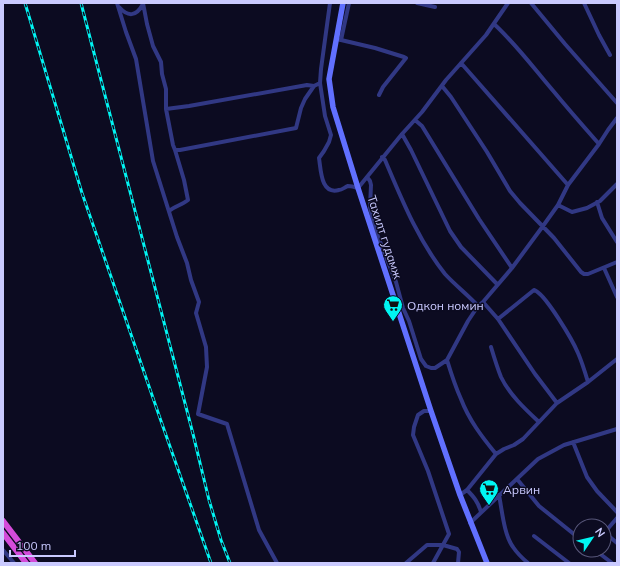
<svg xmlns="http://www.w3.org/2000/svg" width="620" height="566" viewBox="0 0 620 566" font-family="Mulish,sans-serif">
<rect width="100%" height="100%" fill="#0c0b21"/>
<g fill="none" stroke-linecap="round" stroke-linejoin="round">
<!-- minor -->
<path stroke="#313884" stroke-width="4" d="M117,3L126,32L136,59L153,161L177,237L187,263L191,280L199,302L196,313L206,347L207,367L198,414L227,424L259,530L277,563
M143,3L147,24L153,46L161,62L162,74L166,89V109L189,106L307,85L314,86L320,83
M330,3L321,69L320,83L325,116L331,135L329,142L324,151L319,158C321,171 321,195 339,190C342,190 345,187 348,186C351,186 355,187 358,188L402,134L422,112L446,80L486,35L508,3
M417,3L435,7
M531,3L565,44L617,103
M584,3L599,35L610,55
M119,7C128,17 136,17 143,4
M494,24C517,45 535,70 555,93C569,110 584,127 599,144
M340,40H341L349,3
M341,40L375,48L404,57L406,58L383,87L379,95
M461,63L568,185
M442,86L451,97L487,152L510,191L520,203L554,238L581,272L584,274H588L617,262
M166,109L173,145L175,150H180L296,128L301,108L305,99L314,86
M415,120L422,126L479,219L512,268
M402,134L411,150L450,231L461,247L497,284
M382,157L385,160C402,200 418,240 445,274C455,285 468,295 478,306
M367,177L370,181L371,185L370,207L375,229L396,282L403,308L409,321L421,359L426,366L431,368H435L447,360L468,321L478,306L483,302L512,268L543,226L558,205L568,185L599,144L608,130L617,118
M597,202L602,218L617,242
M558,205L572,212L587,208L600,201L617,184
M169,211C175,206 182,205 188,200L184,180L175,150
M604,268L617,297
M483,302L498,319L535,374L557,403
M498,319L534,290C545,293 573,341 578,353C582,362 585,372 588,382
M491,347C494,357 497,367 501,377C509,394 525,409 539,422
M447,360C451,373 455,386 461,399C469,420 482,437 496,454
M431,411H424L418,415L414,427L413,435L428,471L449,534L433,563
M573,442L587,477L597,491L617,512
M517,479L539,506L580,539
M467,490C474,497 478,502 481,512
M460,495L467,490L496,454L504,449L514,445L523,439L557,403L588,382L617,359
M499,495C502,510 504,535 513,547C517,553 522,558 528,563
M470,523L538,459L564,445L617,429
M604,532L617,543
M605,532L617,518
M534,536L569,563
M3,550L14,563
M595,550L612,563
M406,563L427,545H443L457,549L459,552L458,563"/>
<!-- secondary -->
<path stroke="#6170ff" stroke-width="5.5" d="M343,3L329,79L333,107L358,188L431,411L460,495L487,563"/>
<!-- trunk -->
<path stroke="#d44bda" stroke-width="6" d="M3,521L35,563
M3,533L26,563"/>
<!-- rail casing -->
<g stroke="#00f5f2" stroke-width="3">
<path id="rail" d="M25,3L82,193L161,421L211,563
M81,3L193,434L209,500L221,540L230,563"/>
</g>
<!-- rail -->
<use href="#rail" stroke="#0c0b21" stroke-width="1.5" stroke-dasharray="4.5" stroke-linecap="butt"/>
</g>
<!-- icons -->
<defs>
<g id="supermarket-pin" transform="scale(1)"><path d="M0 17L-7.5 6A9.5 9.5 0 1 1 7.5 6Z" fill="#00f5f2" stroke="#0c0b21"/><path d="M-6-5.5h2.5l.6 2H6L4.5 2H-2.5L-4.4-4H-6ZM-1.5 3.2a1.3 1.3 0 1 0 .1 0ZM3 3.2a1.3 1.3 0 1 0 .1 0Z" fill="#111"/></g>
</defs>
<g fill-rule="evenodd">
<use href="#supermarket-pin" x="393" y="305"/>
<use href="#supermarket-pin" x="489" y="489"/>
</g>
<g text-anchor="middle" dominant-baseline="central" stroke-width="3" stroke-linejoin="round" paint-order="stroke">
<!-- street labels -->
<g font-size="12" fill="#cacaff" stroke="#0c0b21">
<text transform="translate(385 237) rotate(72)">Тахилт гудамж</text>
</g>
<!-- poi labels -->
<g font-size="12" fill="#cacaff" stroke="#0c0b21" text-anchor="start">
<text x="407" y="305">Одкон номин</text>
<text x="503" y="489">Арвин</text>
</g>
</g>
<!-- border -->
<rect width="620" height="566" fill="none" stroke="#cacaff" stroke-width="8"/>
<!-- north arrow -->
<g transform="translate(592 538) rotate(55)"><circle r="19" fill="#0c0b21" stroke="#58577a"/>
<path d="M0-3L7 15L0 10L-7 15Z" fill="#00f5f2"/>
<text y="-6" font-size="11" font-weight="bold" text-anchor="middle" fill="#cacaff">N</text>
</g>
<!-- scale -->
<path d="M10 550v6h65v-6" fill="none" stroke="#cacaff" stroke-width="2"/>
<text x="16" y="550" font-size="12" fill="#cacaff" stroke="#0c0b21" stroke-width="3" paint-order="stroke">100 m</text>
</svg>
